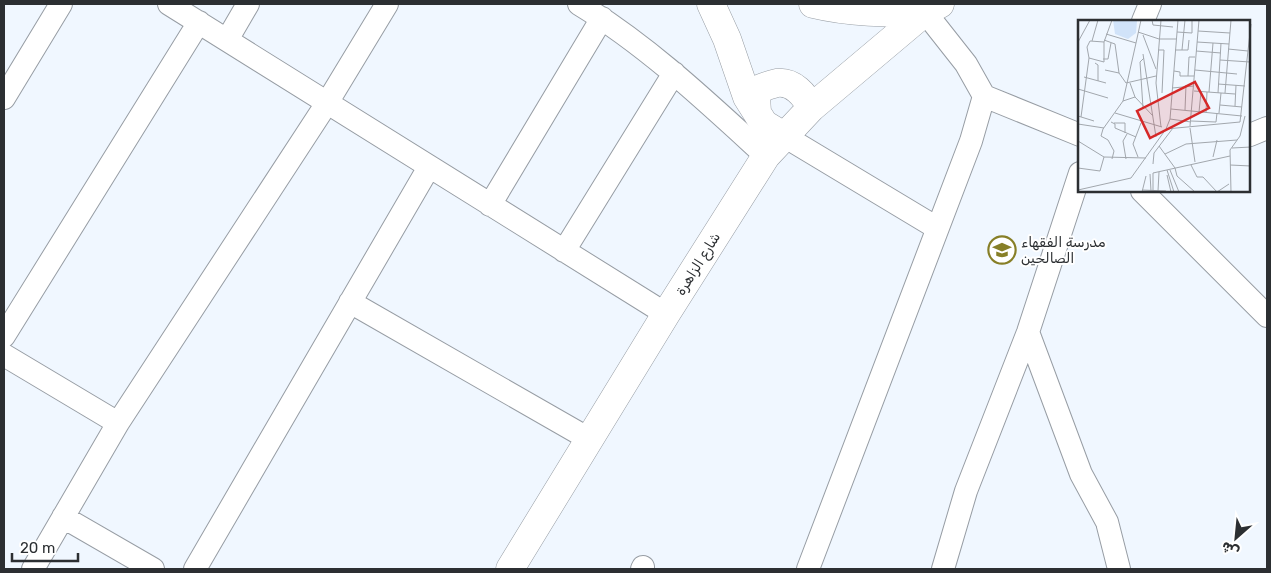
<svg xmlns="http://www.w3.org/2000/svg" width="1271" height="573" viewBox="0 0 1271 573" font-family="Rubik,Cairo,sans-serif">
<rect width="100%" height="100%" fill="#f0f7ff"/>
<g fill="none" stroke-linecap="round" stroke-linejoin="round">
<!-- street casing -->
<g stroke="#979da4" stroke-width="24">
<path id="street" d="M169,4L666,314
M579,4C648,46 707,102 766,156
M1143,21L1150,4
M227,40L248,4
M984,96L1080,135
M4,98L61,4
M1250,135L1267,128
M784,136L937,228
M1142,191L1267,316
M490,205L602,18
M564,251L674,73
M350,302L589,439
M1028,332L1081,474L1107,522L1119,569
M4,336L199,22
M4,355L118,423
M63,517L153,569
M33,569L118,423L327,103L387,4
M195,569L429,167
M642,569L643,567
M808,569L971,141L984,96L966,64L925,12
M943,569L966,491L1028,332L1080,173"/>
</g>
<!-- primary casing -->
<g stroke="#979da4" stroke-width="29">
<path id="primary" d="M711,4L727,39L747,97L764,124L784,136
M813,4C850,13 887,13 925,12
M757,112L756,97L761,88C766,86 772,84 777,83C793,81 805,95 811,108
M510,569L666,314L766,156L811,108L925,12L940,4"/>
</g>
<!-- street -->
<use href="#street" stroke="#fff" stroke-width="22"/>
<!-- primary -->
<use href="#primary" stroke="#fff" stroke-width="28"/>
</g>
<!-- icons -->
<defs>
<g id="school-ring" transform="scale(1.4375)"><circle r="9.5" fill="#fff" stroke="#877f27" stroke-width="1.5"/><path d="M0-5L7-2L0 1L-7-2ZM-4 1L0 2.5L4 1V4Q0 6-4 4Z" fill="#877f27"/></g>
</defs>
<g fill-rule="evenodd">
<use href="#school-ring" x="1002" y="250"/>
</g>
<g text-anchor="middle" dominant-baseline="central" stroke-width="4" stroke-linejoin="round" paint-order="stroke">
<!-- poi labels -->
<g font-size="14" fill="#2c2f32" stroke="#fff" text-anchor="start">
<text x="1021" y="242">مدرسة الفقهاء<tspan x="1021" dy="16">الصالحين</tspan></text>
</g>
<!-- street labels -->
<g font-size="14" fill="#2c2f32" stroke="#fff">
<text transform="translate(698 264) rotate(-58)">شارع الزاهرة</text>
</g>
</g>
<!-- overview -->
<g transform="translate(1078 20)">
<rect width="172" height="172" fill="#f0f7ff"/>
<path d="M35,0L59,1L58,13L50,19L37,14Z" fill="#d1e3f9"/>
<path fill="none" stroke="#a2a7ad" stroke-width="1" d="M74,0L75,5L95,7M83,0L78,63L83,107M120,11L152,13M60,12L81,19H98M99,12L114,13V0M28,14L58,23L63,0M65,15L78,49M26,20L37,24L41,53M14,21L20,0M0,22L12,0M26,22L12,21L9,27L11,38L26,42V22L34,0M119,22L151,24M150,29L170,31M80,30H86L84,73M97,30H110L111,20M104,30L107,0M118,31L143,33M65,34L78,117M25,39H30L33,23M142,40L172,42M17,43L20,45V61M27,50L41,53L48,63L78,56M117,50L159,54M96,51L102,52V56H116M110,56L111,37H117M6,57L28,63M52,63L57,77L75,96M140,64L167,66M94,68L116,66M0,69L30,78M116,71L157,74M131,72L135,23M140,73L143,23M147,73L153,0M45,81L58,23M142,85L164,87M157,86L158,65M65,88L62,42L66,38M93,89L164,96M107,90L108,65M121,92L123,72M128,92L129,72M37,93L84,107M141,93L143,73M0,96L16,101M3,97L11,38M92,99L113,102M113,101L138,102L139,93M33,102L37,104V108L58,117M36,103H47V113M0,104L26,108M112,106L121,0M112,108L117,142M88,109L162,102L173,4M0,121L26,137L68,138M81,126L97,148M154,128L173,127M87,134L108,124L159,120M60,137L55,124L63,103M135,137L139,120M34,139L36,131L30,120L23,116L25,109L45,81L57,77M48,139L45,121L49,114M75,144L76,133L95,108M113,145L119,157H125L139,172L151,164M152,145L173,146M0,148L22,151L26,137M97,148L99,156L117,172M89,150L96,172M92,150L101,172M75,153V172M75,153L152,136M72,154L73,171M89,155L93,172M0,170L53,158L88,109L92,99L100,0M64,170L88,171M80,171L81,152M64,172L68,156M153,172L152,130L162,116L167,96"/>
<path fill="#d62828" fill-opacity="0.15" stroke="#d62828" stroke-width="2.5" d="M117,62L131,88L72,118L59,91Z"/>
<rect width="172" height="172" fill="none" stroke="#2c2f32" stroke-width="2.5"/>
</g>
<!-- border -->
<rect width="1271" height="573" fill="none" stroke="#2c2f32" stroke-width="10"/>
<!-- north arrow -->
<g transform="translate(1236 538) rotate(207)" stroke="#ffffff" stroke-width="4" paint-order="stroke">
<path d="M0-4L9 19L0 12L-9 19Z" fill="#2c2f32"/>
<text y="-8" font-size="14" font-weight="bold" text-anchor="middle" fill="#2c2f32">ش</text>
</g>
<!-- scale -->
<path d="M12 553v8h66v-8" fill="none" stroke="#2c2f32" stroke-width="2.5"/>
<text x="20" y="553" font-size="15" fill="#2c2f32" stroke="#ffffff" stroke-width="4" paint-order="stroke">20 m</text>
</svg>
